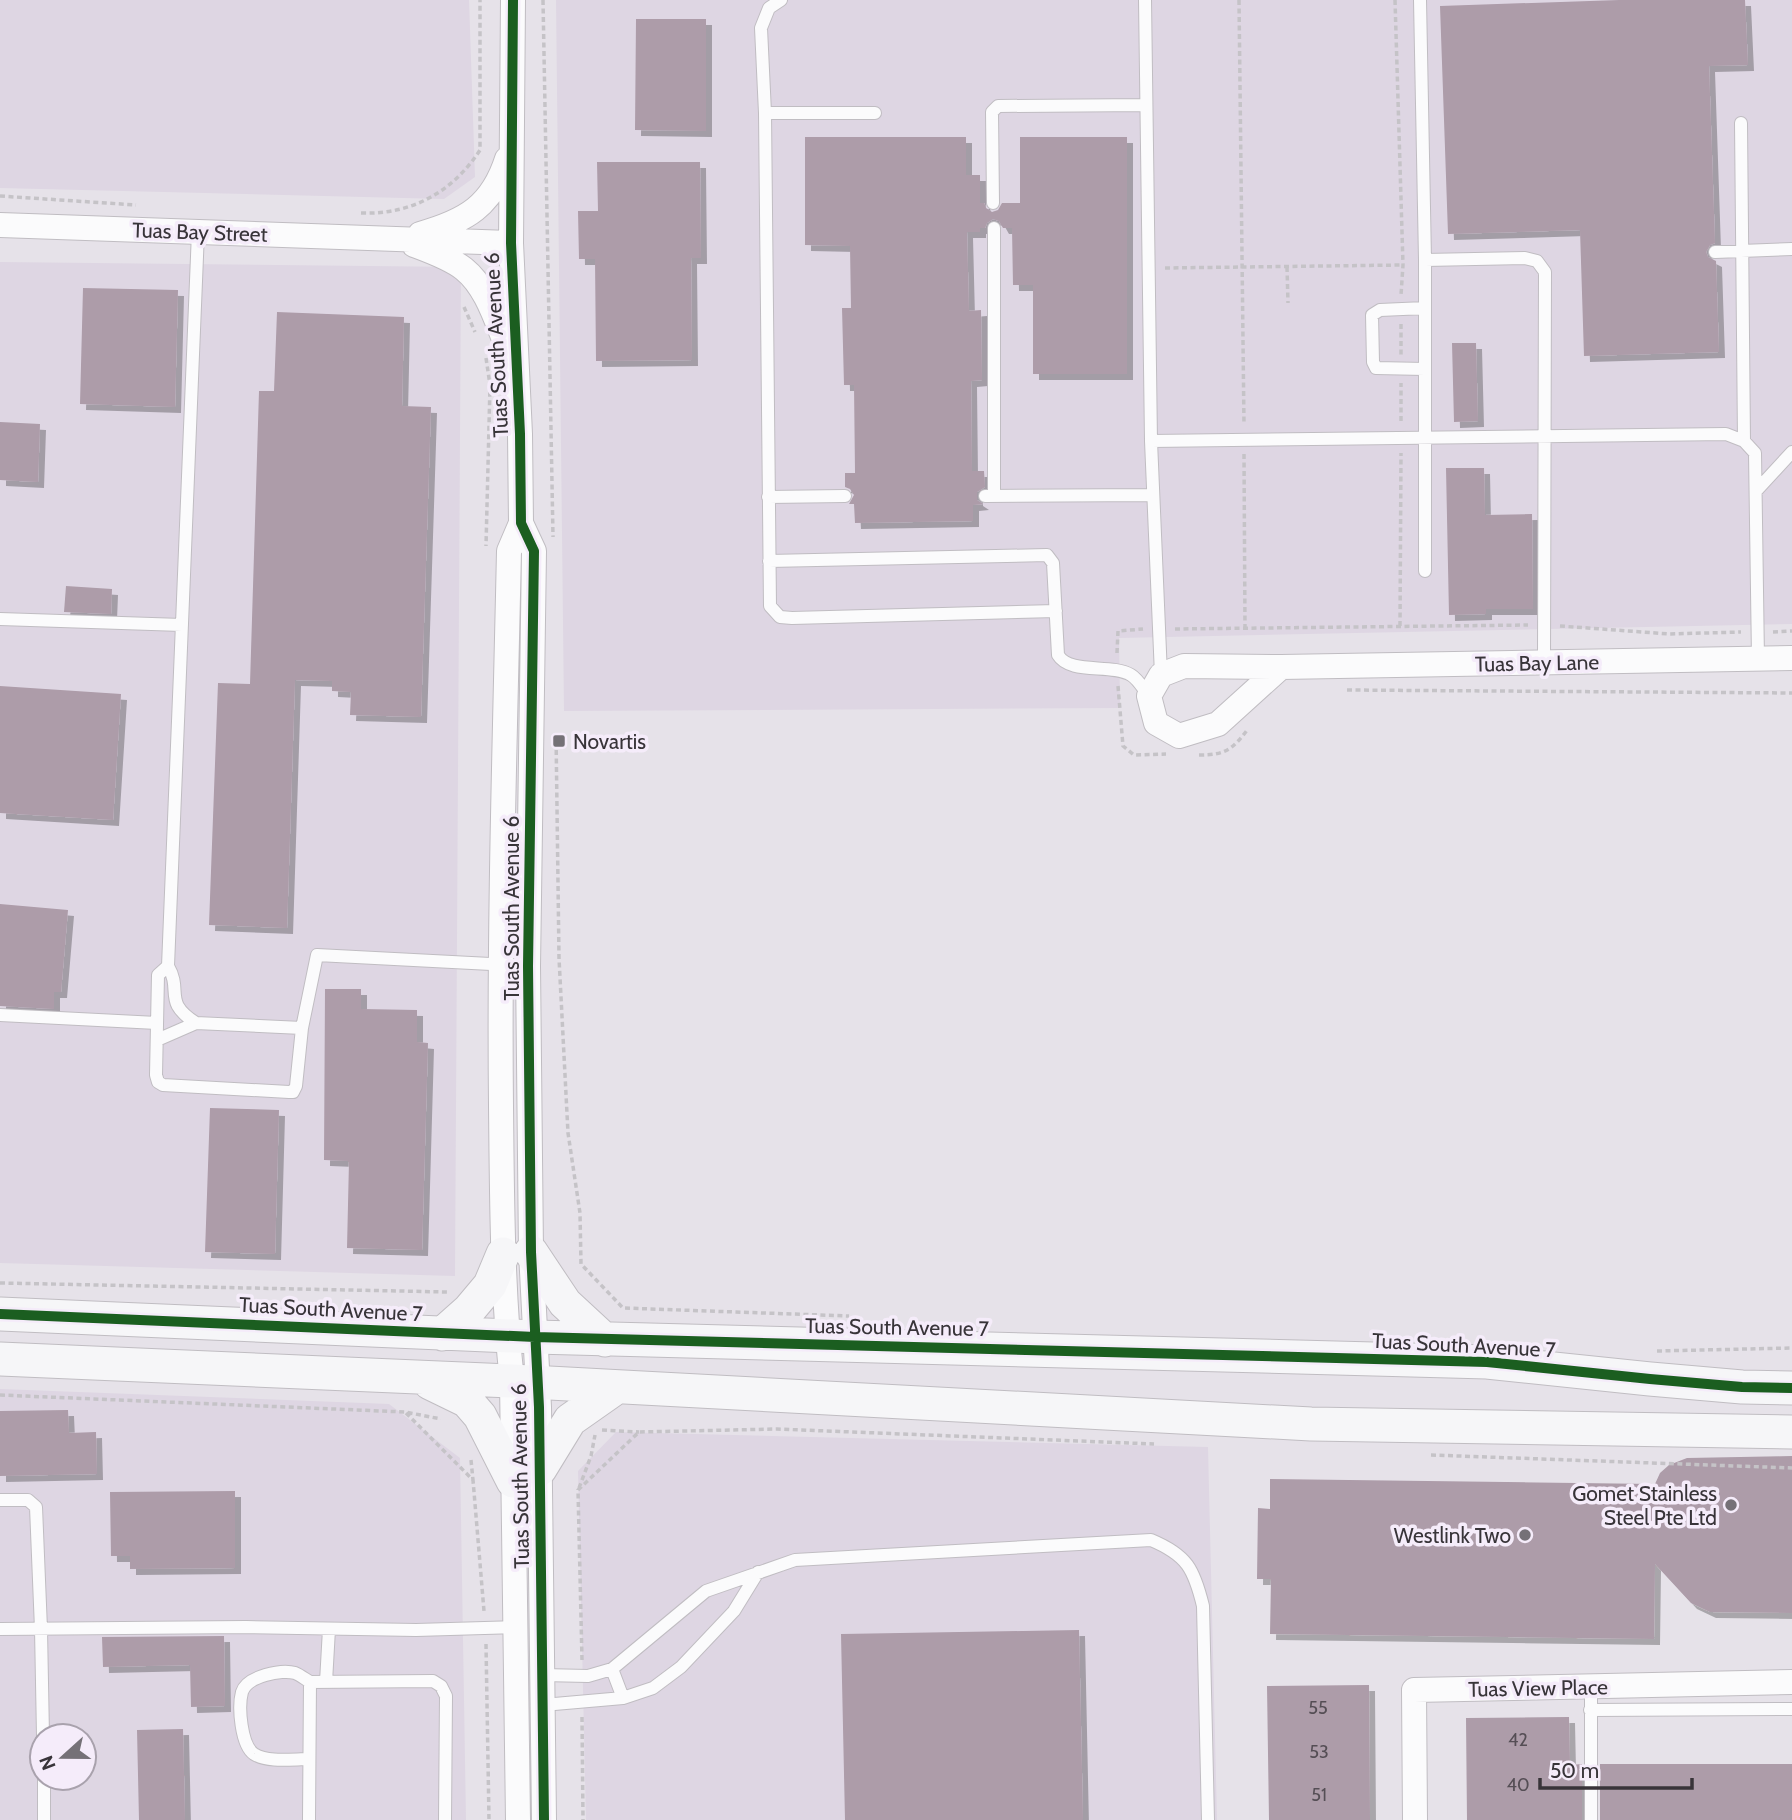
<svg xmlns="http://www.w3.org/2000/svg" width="1792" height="1820" viewBox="0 0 1792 1820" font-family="Cabin,sans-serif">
<defs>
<filter id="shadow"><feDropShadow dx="6" dy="6" stdDeviation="0" flood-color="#0004"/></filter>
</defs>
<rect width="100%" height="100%" fill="#e6e2e9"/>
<!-- built -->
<path fill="#ded6e3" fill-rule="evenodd" d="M0,0H469L475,177L444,199L0,188Z
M556,0H1792V624L1119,638L1120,708L564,711Z
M0,262L461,267L455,1276L0,1263Z
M0,1389L389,1404L460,1458L466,1820H0ZM42,1736H84V1778H42Z
M616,1432L1208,1447L1217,1820H586L578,1471Z"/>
<!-- building -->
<path fill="#ad9ca9" filter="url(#shadow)" d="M1619,0H1745L1748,65L1709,66L1715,243L1710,245L1706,252L1708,257L1716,261L1719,352L1584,356L1580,230L1448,234L1440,6Z
M636,19H706V131L635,130Z
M805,137H966V175H980V203H984L986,208L992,212L998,210L1002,203H1020V137H1127V374H1033V285H1013L1012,228H1003L999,221L993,219L987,223L985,228H980V232H967L969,311L981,310L982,380L971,381L972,471H984L985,487L977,492V500L983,504L973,505V521L855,523L854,504H849L854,495L850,489L845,487V473H855L854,385H844L842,308H851L850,246L805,245Z
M597,162H700L701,258H691L692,360L596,361L595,259H579L578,211H598Z
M83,288L178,290L175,407L80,404Z
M277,312L404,317L402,406L431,407L421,717L350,715L351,692L332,691V681L295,680L287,928L209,925L218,683L250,684L259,391H274Z
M1452,343H1476L1478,421L1454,422Z
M0,422L40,424L38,482L0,480Z
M1446,468H1484L1485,515L1532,514L1533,609H1486V614L1449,615Z
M66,586L112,589L111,614L64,612Z
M0,686L121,694L113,820L0,813Z
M0,904L68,910L61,992H54V1009L0,1006Z
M325,989H361V1009L417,1010V1042L428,1043L422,1250L347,1248L349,1161L324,1160Z
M210,1108L279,1110L275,1254L205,1252Z
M68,1410L69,1433L96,1432L97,1474L0,1476V1411Z
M1792,1456V1613L1710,1612L1691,1603L1655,1564L1654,1639L1270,1634L1271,1579H1257L1258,1508L1270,1509V1479L1655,1484L1660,1473L1669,1465L1687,1458Z
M235,1491V1568L130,1569V1556H111L110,1492Z
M1079,1630L1083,1820H845L841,1634Z
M224,1636L225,1706L191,1707L190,1665L103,1667L102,1637Z
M1369,1685L1370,1820H1269L1267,1686Z
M1569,1717L1570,1765L1582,1764V1820H1467L1466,1718Z
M183,1729L185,1820H139L137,1730Z
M1600,1764H1792V1820H1600Z"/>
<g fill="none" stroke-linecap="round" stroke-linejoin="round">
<!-- lane casing -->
<g stroke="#c0bdc2" stroke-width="14">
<path id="lane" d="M781,0L769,8L761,28L765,113L770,606L780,617L792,618L1056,611
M1145,0L1151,441L1161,675
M1420,0L1425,260V571
M765,113H875
M1741,123L1744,441
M993,203L992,112L998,106L1146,105
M994,228V496
M1715,252L1792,249
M1425,260L1525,258L1537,261L1545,272L1544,662
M1425,308L1380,310L1372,315L1373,362L1376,368L1425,369
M1151,441L1726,434L1744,441L1755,453L1758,659
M1756,491L1792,452
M985,496L1153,495
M768,497L845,496
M769,561L1047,555L1053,563L1058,655C1070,675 1111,663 1131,675C1138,679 1144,690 1149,696
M0,619L182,625
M168,966L158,975L156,1075L158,1082L163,1085L289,1092H293L296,1086L302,1028L317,955L528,966
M0,1015L157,1023
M196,1023C162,1001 183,992 168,966L198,232
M157,1040L196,1023L302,1028
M0,1500H28L36,1507L41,1629L43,1736
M0,1629L246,1627L416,1630L515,1627
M612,1669L623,1698
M542,1675L588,1676L612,1669L706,1591L795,1560L1151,1540C1187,1555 1194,1569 1203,1606L1208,1820
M326,1682L329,1629
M1591,1688V1820
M543,1705L623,1698L653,1688L681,1667L734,1611L758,1572
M1590,1710L1792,1709
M309,1759C293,1759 268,1763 254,1754C241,1745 238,1707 242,1692C247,1676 282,1669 295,1673C300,1675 305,1679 310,1682L433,1681L441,1686L446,1696L445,1820
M44,1778V1820
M309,1820L310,1682"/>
</g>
<!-- street casing -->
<g stroke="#c0bdc2" stroke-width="26">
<path id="street" d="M513,0L511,243L520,434L521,523L534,551L528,966L531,1252L539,1407L544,1820
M0,225L511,243
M420,234C466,221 492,206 507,159
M414,245C430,251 450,258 464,269C489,289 498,328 511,356
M1281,667L1218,724L1179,736L1156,723L1149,696L1161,675L1184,666L1281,667L1792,658
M518,1820L512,1381C502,1289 502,1198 501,1106C499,921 505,736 509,551L521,523
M1415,1820L1414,1690L1792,1682"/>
</g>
<!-- secondary casing -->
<g stroke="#c0bdc2" stroke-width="35">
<path id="secondary" d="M531,1252L565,1303L605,1340
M0,1314L535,1337L1487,1362L1650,1379L1742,1387L1792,1388
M442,1334L469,1310L490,1285L503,1254
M0,1359L512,1381L1311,1424L1792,1432
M430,1383L467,1401L480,1416L513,1481
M540,1469L570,1420L617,1387"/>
</g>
<!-- path -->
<path stroke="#c5c3c7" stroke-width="3.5" stroke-dasharray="5 3.5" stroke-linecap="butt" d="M543,0L553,537
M1239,0L1244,425
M1395,0L1403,265L1401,295
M0,196L136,205
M361,213C411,215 453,192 480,150V0
M1287,267L1288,303
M1165,268L1402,265
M464,307L475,332
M1401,324V355
M486,358L490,385L486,546
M1401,421V383
M1244,454L1245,628
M1400,626L1401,453
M1560,626L1669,634L1741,632
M1175,629L1528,625
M1773,632L1792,631
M1117,653L1118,631L1143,629
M1118,686L1123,746L1134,755L1166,754
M1347,690L1792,693
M556,733L559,958L568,1133L580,1213L581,1264L623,1308L849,1316
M1199,755C1225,755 1232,750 1248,729
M0,1283L448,1292
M1657,1351L1792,1348
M0,1395L405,1412L441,1419
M406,1413L473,1480L484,1611
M602,1430L639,1432
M1431,1455L1792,1468
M471,1460L473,1480
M579,1488L591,1456L595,1435
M486,1644L489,1820
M582,1660L578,1490L639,1432L777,1429L1154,1444
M582,1717L583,1820"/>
<!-- lane -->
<use href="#lane" stroke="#fbfbfc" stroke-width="12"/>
<!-- street -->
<use href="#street" stroke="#fbfbfc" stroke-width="24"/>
<!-- secondary -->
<use href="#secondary" stroke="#f6f6f8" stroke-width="33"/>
<!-- cycleway casing -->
<g stroke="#f5ecfa" stroke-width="15">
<path id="cycleway" d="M513,0L511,243L520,434L521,523L534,551L528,966L531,1252L539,1407L544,1820
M0,1314L535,1337L1487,1362L1650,1379L1742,1387L1792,1388"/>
</g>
<!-- cycleway -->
<use href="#cycleway" stroke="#1b5e20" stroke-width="10"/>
</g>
<!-- markers -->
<g fill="#757177" stroke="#f5ecfa" stroke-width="2.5">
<rect x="552" y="734" width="14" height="14" rx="3.5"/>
<circle cx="1731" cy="1505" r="7"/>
<circle cx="1525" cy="1535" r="7"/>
</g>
<g text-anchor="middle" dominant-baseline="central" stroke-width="7" stroke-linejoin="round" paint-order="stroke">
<!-- number labels -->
<g font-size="18" fill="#554e55">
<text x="1318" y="1708">55</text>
<text x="1518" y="1740">42</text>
<text x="1319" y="1752">53</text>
<text x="1518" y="1785">40</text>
<text x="1319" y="1795">51</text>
</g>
<!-- street labels -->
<g font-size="21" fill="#383439" stroke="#f5ecfa">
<text transform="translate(200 232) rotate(2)">Tuas Bay Street</text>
<text transform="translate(496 345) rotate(-93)">Tuas South Avenue 6</text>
<text transform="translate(1537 663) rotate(-1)">Tuas Bay Lane</text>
<text transform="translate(511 908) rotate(-90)">Tuas South Avenue 6</text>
<text transform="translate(331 1309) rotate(3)">Tuas South Avenue 7</text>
<text transform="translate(897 1327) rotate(1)">Tuas South Avenue 7</text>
<text transform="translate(1464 1345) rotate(3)">Tuas South Avenue 7</text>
<text transform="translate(520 1476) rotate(-91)">Tuas South Avenue 6</text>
<text transform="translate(1538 1688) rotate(-1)">Tuas View Place</text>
</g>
<!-- poi labels -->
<g font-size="21" fill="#383439" stroke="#f5ecfa" text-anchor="end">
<text x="573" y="741" text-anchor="start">Novartis</text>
<text x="1717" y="1493">Gomet Stainless<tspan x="1717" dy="24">Steel Pte Ltd</tspan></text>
<text x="1511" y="1535">Westlink Two</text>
</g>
</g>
<!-- north arrow -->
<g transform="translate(63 1757) rotate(249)"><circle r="33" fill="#f5ecfa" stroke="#a9a2ad" stroke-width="2"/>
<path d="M0-5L12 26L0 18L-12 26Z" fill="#757177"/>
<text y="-10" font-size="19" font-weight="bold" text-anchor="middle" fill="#383439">N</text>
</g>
<!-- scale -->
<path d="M1540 1778v10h152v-10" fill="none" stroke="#383439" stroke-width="3.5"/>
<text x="1550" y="1778" font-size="21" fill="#383439" stroke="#f5ecfa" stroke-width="5" paint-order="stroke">50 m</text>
</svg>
